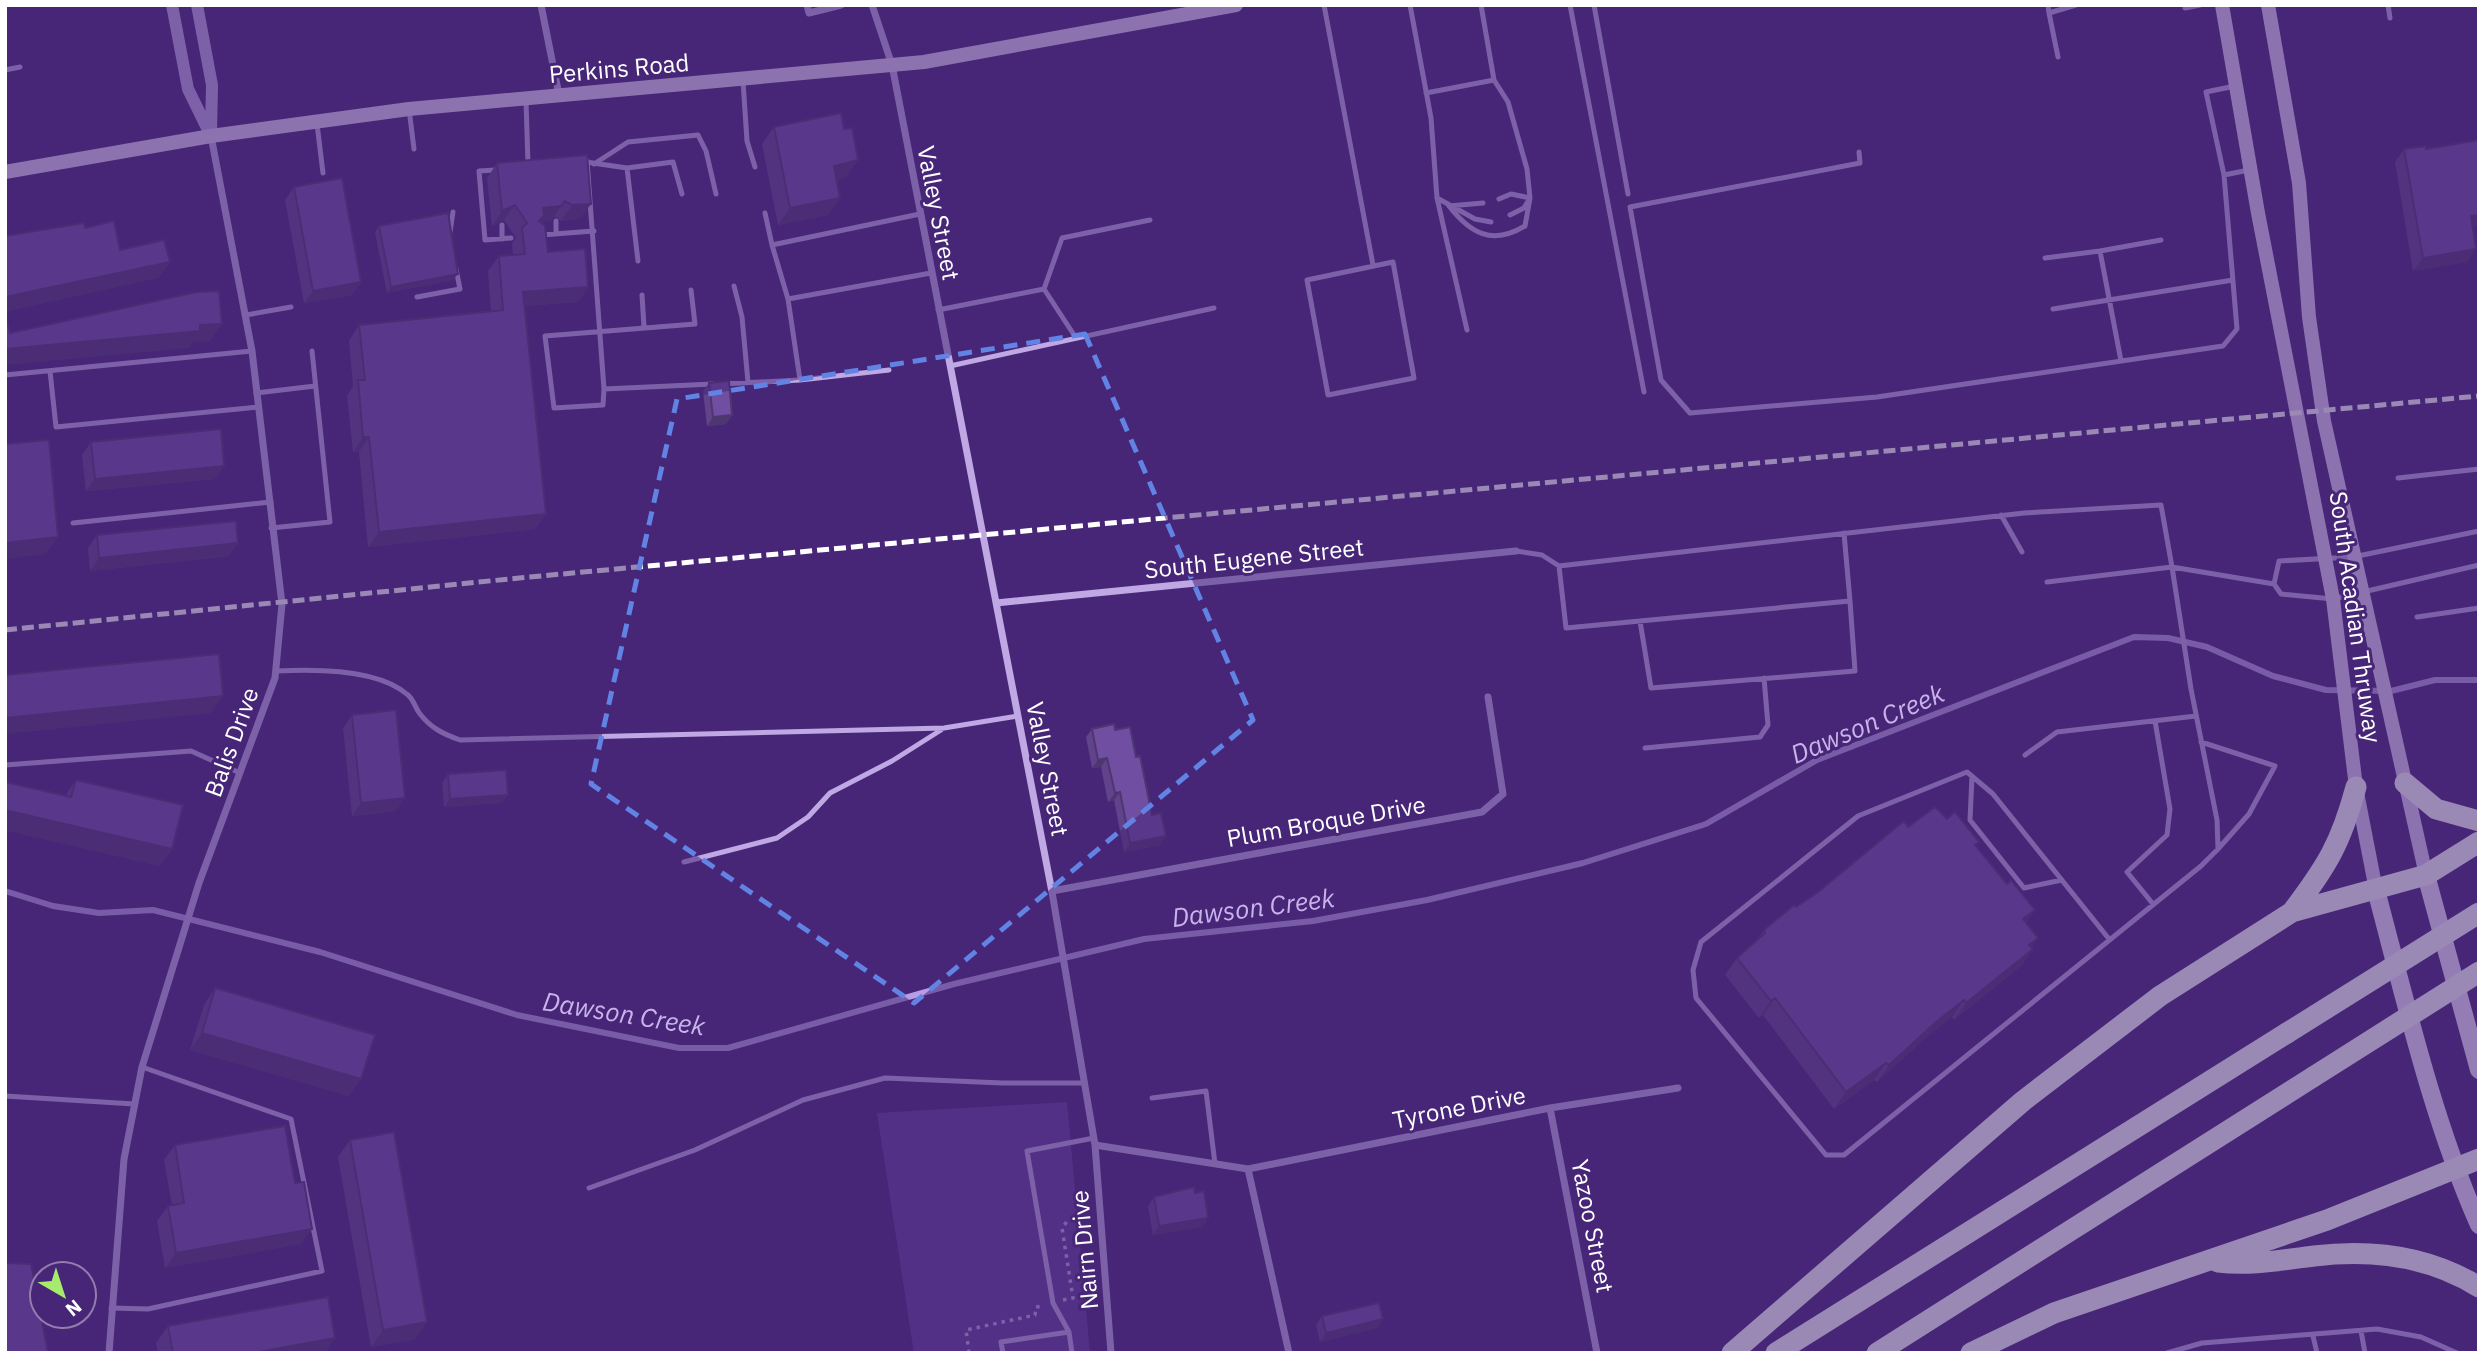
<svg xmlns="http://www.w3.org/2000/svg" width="2484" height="1358" viewBox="0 0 2484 1358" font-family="'IBM Plex Sans',sans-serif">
<rect width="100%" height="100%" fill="#472678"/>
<!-- green -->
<path fill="#613d97" d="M1067,1102L1090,1353H914L877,1113Z"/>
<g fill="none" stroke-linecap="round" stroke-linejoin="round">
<!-- stream -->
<path stroke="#b79de3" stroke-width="6" d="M5,891L53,906L99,913L153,910L320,952L517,1015L679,1048H728L954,984L1144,939L1313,921L1427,900L1583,863L1706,824L1817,760L2134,637L2168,638L2207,647L2273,676L2326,690L2391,691L2435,680H2479"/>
<!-- path -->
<path stroke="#bfa8e3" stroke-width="3.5" stroke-dasharray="3.5 5" stroke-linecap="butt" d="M1063,1300L1073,1298L1062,1228L1069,1219L1082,1218
M969,1353L966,1330L1035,1315L1036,1307L1042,1306"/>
<!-- service -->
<path stroke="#bfa8e3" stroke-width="5" d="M1324,5L1373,265
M1410,5L1431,118L1437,198L1467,330
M1481,5L1494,80L1508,102L1527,169L1530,198L1524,208L1510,215
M1570,5L1644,392
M1594,5L1628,194
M2048,5L2049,13L2076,5
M2388,5L2390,18
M2185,8L2200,5
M2049,13L2058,57
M5,70L20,67
M743,81L747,141L755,167
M1426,93L1494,80
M526,101L528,164
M409,109L414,149
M317,124L323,173
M1859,152L1860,163L1630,207L1661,380L1690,413L1877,397L2223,346L2237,329L2224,175L2206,92L2235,86
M587,161L604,389L713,384
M586,162L627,168L673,162L682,194
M594,164L628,142L698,135L706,151L716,194
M627,168L638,261
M496,170L479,171L485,240L511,238
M2224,175L2249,170
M1437,198L1475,219L1491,222
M1449,206C1470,233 1492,246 1525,226L1530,198L1511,194L1499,199
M1449,206L1483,203
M765,213L772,245
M556,221V234
M450,232L453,212
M541,235L594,231
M502,239V225
M2045,258L2100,251
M1393,262L1414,378L1328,395L1307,280Z
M734,286L742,317L748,382
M1044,289L1062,238L1150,220
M642,295L644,327
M417,297L460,289L456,269
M788,299L772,245L920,214
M2053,309L2233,280
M938,310L1044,289L1076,338
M246,315L291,307
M2121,361L2100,251L2161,240
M950,366L1214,308
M50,371L56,427L258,407
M5,375L252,351
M800,380L889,370
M722,384L800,380L788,299L931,273
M604,389L603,405L554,408L545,336L695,324L691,290
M256,393L315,386
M2398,478L2479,469
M2001,515L2022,552
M73,523L271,502
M271,528L330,522L312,351
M1516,551L1542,555L1559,566L2024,513L2161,505L2172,567L2274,584L2281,594L2333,599L2479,565
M1559,566L1566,628L1850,601L1844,533
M2047,582L2172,567L2191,689L2217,820L2218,849L2201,866L1844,1155H1826L1696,998L1693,970L1701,942L1858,816L1967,772L1993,794L2109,939
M2274,584L2279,561L2353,557L2479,531
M2417,617L2479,608
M1640,621L1651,688L1855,671L1850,601
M276,671C313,669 378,668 408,695C414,700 415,708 420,714C431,728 443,734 460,740L944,728L1018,716
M2201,742L2275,766L2249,814L2218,849
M1645,748L1760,737L1768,725L1764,678
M2025,755L2057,732L2196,716
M5,765L191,751L240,773
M1972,776L1970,820L2024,888L2062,880
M684,862L777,838L808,817L830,793L892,761L941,730
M2153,904L2127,872L2167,835L2170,809L2155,721
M5,1096L134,1104
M1152,1098L1206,1091L1215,1164
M589,1188L695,1150L803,1100L885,1078L1002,1083H1085
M111,1308L148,1309L322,1271L291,1119L142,1067
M2361,1331L2365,1353
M2313,1336L2317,1353
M1003,1353L1001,1342L1069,1332
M1072,1353L1069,1332L1053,1303L1027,1151L1094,1138
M2167,1353L2202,1343L2377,1329L2421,1337L2457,1353"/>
<!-- minor -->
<path stroke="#bfa8e3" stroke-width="7" d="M541,5L559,95
M807,5L809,13L841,5
M872,5L892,65L1052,892L1095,1145L1248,1169L1289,1353
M996,603L1516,551
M1052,891L1482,812L1503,794L1488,697
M1550,1108L1597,1353
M1095,1145L1111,1353
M1248,1169L1550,1108L1678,1088
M109,1353L124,1159L142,1067L199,883L275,678L282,604L252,351L211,136"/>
<!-- tertiary -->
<path stroke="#bfa8e3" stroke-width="12" d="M172,5L188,89L211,136
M197,5L212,85L211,132"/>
<!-- secondary -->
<path stroke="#dfd1f3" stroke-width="14" d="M2222,5L2258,213L2333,599L2356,787L2376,890
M2268,5L2299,183L2309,317L2324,421L2426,875
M5,172L211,136L409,109L924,62L1236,5"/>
<!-- primary -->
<path stroke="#f1e7fc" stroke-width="18" d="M2426,875L2479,1070
M2376,890C2406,1003 2432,1118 2479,1225"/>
<!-- motorway -->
<path stroke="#fff" stroke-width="21" d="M2405,783L2436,809L2479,821
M2292,912C2327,866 2341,843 2356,787
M2218,1262C2251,1266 2281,1260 2314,1256C2371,1249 2429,1256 2479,1287
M1732,1353L2023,1101L2160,996L2292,912L2426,875L2479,842
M1776,1353L2287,1033
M1877,1353L2313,1077
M1971,1353L2054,1313L2327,1220L2479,1159"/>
<!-- rail -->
<path stroke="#fff" stroke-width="5" stroke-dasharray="12 5" stroke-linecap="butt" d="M5,630L519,578L2479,396"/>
<!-- motorway-bridge -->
<path stroke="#fff" stroke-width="21" d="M2287,1033L2479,913
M2313,1077L2479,972"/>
</g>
<!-- wall -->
<path fill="#60438b" d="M774,127L846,177L837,180L840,198L828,215L778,225L762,144Z
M2479,140V226L2473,227L2467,262L2413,271L2395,162L2404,149H2426Z
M587,155L580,219L561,221L554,216L551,221L541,222L548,252L588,287L578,302L524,306L546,514L535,529L368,547L359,452H353L347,396L353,386L349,341L359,325L491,311L488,271L499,256L513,255L512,243L516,238L504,220L492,226L487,178L497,163Z
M294,187L361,282L352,295L304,303L285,200Z
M379,226L453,280L387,293L375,232Z
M709,383L732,415L726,424L707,426L703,391Z
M91,442L224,466L215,479L86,491L82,455Z
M97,535L229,556L90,571L88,548Z
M352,715L396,811L352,816L343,728Z
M1092,729L1115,730L1136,757L1160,845L1124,852L1114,800L1108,802L1101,767L1092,768L1086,737Z
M448,774L508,795L501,803L444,807L442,783Z
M76,780L172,849L160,866L5,830V782L65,796Z
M1908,827L1976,846L2007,884L2035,910L2026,923L2033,949L2021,966L1954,1020L1952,1017L1924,1039L1877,1082L1874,1080L1834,1109L1763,1015L1759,1018L1725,975L1737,958L1756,941L1764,930Z
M215,988L349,1096L190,1050L204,1005Z
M350,1140L415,1339L371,1347L338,1157Z
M175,1145L301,1244L165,1268L157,1221L168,1206L172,1205L164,1160Z
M1195,1193L1208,1218L1202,1227L1153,1235L1148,1206L1154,1197Z
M1322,1316L1383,1319L1377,1328L1320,1342L1316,1325Z
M168,1326L325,1353H158L156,1343Z"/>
<!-- shaded-wall -->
<path fill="#4e3771" d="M858,160L846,177L822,183L834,166Z
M840,198L828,215L778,225L790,208Z
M591,204L580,219L561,221L572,205Z
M515,205L504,220L492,226L502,211Z
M561,206L551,221L539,223L543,208Z
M2479,215V226L2462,229L2471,216Z
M2476,249L2467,262L2413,271L2423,258Z
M170,262L158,278L5,312V297Z
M458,274L453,280L387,293L391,287Z
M361,282L352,295L304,303L313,291Z
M588,287L578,302L512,307L523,292Z
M222,324L210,341L193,342L189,348L5,365V349L200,325Z
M732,415L726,424L707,426L713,417Z
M363,437H369L359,452H353Z
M224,466L215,479L86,491L95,479Z
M546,514L535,529L368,547L379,532Z
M58,537L46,554L5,559V543Z
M238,543L229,556L90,571L99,558Z
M223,696L211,713L5,734V718Z
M1107,758L1101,767L1092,768L1098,760Z
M1120,792L1114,800L1108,802L1115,793Z
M508,795L501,803L444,807L450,799Z
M405,798L396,811L352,816L361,803Z
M5,810L172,849L160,866L5,830Z
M1166,836L1160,845L1124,852L1130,843Z
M2035,910L2023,927V919Z
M2038,938L2028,953L2033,949L2021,966L1954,1020L1966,1003Z
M1775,998L1763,1015L1759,1018L1771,1001Z
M1964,1000L1952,1017L1924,1039L1877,1082L1889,1065L1936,1022Z
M202,1033L361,1079L349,1096L190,1050Z
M1886,1063L1874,1080L1834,1109L1846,1092Z
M1208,1218L1202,1227L1153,1235L1159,1226Z
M312,1229L301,1244L165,1268L176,1253Z
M1383,1319L1377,1328L1320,1342L1326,1333Z
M427,1322L415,1339L371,1347L383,1330Z
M335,1338L325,1353H253Z"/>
<!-- building -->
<path fill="#704ea2" stroke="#4e3771" stroke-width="2" d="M841,113L844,129L852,128L858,160L834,166L840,198L790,208L774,127Z
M2479,140V215L2471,216L2476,249L2423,258L2404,149L2426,146V149Z
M587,155L591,204L572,205L565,201L561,206L543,208L544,216L539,221L545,226L548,252L585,249L588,287L523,292L546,514L379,532L369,437H363L358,380H365L359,325L503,310L499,256L525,254L522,228L527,223L515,205L502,211L497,163Z
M342,178L361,282L313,291L294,187Z
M448,213L458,274L391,287L379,226Z
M114,221L120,250L164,240L170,262L5,297V236L84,223L85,228Z
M219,291L222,324L200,325V331L5,349V312L10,333L197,292Z
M729,381L732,415L713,417L709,383Z
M221,429L224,466L95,479L91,442Z
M49,440L58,537L5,543V444Z
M236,521L238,543L99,558L97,535Z
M219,654L223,696L5,718V675Z
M396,710L405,798L361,803L352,715Z
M1114,724L1115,730L1130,727L1136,757L1140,756L1152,815L1161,813L1166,836L1130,843L1120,792L1115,793L1107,758L1098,760L1092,729Z
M506,770L508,795L450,799L448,774Z
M76,780L183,805L172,849L5,810V782L71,797Z
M1935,807L1947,819L1955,812L1979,842L1975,845L2007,884L2011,880L2035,910L2023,919L2038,938L2029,945L2033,949L1966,1003L1964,1000L1936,1022L1889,1065L1886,1063L1846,1092L1775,998L1771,1001L1737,958L1765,933L1764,930L1794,905L1796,907L1817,893L1904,821L1908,827Z
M215,988L375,1035L361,1079L202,1033Z
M285,1126L295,1183L304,1182L312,1229L176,1253L168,1206L184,1203L175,1145Z
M394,1132L427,1322L383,1330L350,1140Z
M1194,1187L1195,1193L1204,1191L1208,1218L1159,1226L1154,1197Z
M5,1263L31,1264L48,1353H5Z
M328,1297L335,1338L253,1353H173L168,1326Z
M1379,1303L1383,1319L1326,1333L1322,1316Z"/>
<!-- marked area -->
<path d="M0 0H2484V1358H0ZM1085,334L1253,720L914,1003L591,784L677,399Z" fill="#472678" fill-opacity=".55" fill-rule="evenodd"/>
<path fill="none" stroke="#6183e4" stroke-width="5" stroke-dasharray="14 9" stroke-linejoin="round" d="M1085,334L1253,720L914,1003L591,784L677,399Z"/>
<g text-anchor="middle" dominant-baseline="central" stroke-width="6" stroke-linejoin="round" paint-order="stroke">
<!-- street labels -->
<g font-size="24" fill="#fff" stroke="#472678">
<text transform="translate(619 68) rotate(-5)">Perkins Road</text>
<text transform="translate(939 213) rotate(79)">Valley Street</text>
<text transform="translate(1254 558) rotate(-6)">South Eugene Street</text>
<text transform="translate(2356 617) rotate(82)">South Acadian Thruway</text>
<text transform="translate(231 742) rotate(-70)">Balis Drive</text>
<text transform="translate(1048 769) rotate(79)">Valley Street</text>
<text transform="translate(1326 821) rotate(-10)">Plum Broque Drive</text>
<text transform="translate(1459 1107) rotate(-11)">Tyrone Drive</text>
<text transform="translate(1593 1226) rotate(79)">Yazoo Street</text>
<text transform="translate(1084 1250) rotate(-95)">Nairn Drive</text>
</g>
<!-- water labels -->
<g font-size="26" font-style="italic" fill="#c9b3eb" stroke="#472678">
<text transform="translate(1867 723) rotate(-23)">Dawson Creek</text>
<text transform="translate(1253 907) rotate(-7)">Dawson Creek</text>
<text transform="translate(624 1013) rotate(9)">Dawson Creek</text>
</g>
</g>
<!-- border -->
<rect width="2484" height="1358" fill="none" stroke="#ffffff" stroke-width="14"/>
<!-- north arrow -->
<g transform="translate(63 1295) rotate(141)"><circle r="33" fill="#472678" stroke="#917dae" stroke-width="2"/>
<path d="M0-5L12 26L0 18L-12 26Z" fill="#a6eb6e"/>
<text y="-10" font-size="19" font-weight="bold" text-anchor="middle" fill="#ffffff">N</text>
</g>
</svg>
